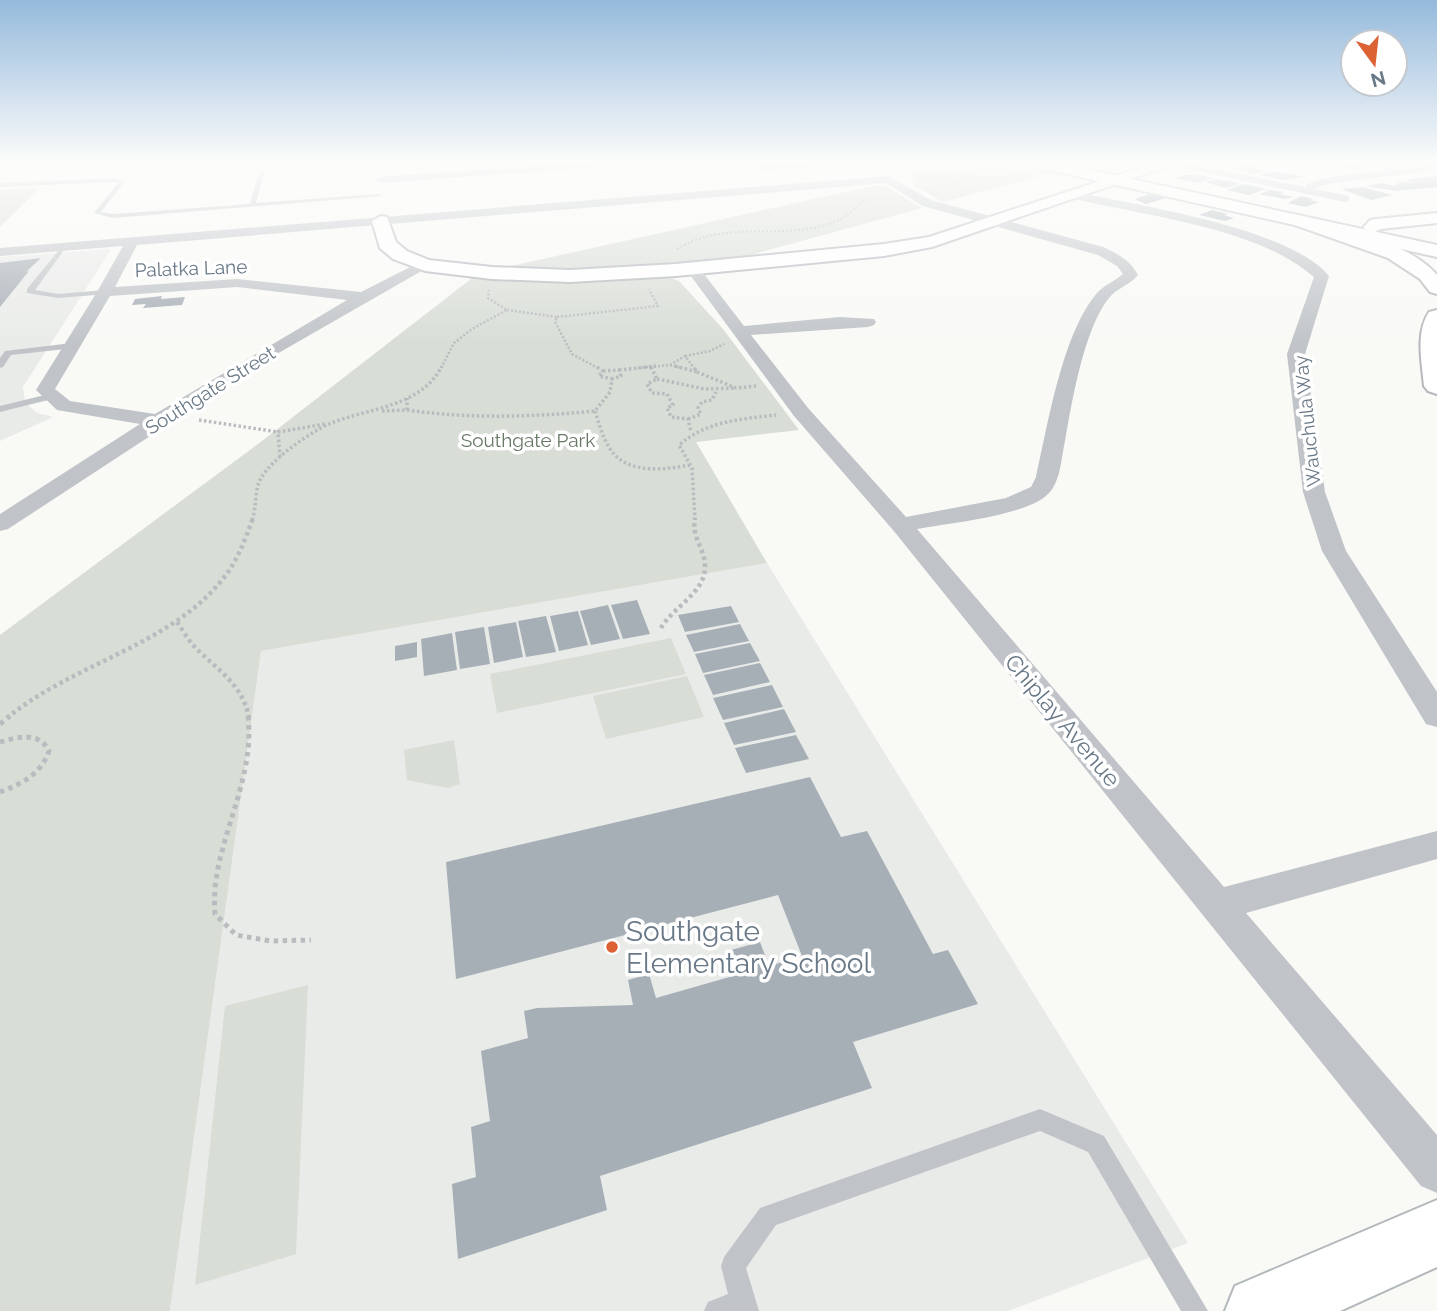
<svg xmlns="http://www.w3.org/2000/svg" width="1437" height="1311" viewBox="0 0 1437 1311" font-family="Raleway,sans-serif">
<rect width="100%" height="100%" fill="#f9f9f6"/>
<!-- built -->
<path fill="#e9ebe9" d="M109,249L110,251L23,387L25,402L37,413L53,417L0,441V257Z
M767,563L1188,1243L1008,1311H170L261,651Z"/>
<!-- green -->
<path fill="#d8ddd6" d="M960,161H1009L1055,172L943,202L915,186L916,179L909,175Z
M877,185L885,186L922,208L743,257L642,266L567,269L511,266Z
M39,188L0,227V190Z
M476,275L601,279L668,277L679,281L723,329L799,430L696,442L767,563L261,651L170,1311H0V635L262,441Z
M671,638L686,674L497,713L490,674Z
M687,676L704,717L606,739L593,696Z
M454,740L460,784L448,788L407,780L404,750Z
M308,985L296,1254L195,1285L225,1006Z"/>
<!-- building -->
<path fill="#a7afb6" d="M1338,161L1350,164L1359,163L1354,161H1366L1382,166L1368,168L1356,165L1364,168L1356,169L1325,163Z
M1248,164L1258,167L1254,168L1267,170L1255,174L1235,168Z
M1269,172H1280L1304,177L1283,180L1260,175Z
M1186,175H1201L1213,178L1197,183L1175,178Z
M1434,176L1437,177V187L1396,191L1365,186L1383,183L1404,189L1393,185L1402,184L1394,181L1416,184L1405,180Z
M1216,179L1233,182L1239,184L1226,188L1205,182Z
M1244,184L1266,189L1249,195L1227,190Z
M1363,187L1392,195L1371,200L1341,189Z
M1270,190L1284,192L1280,194L1293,197L1285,199L1259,194Z
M1150,194L1166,198L1146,204L1135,199Z
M1301,196L1314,199L1310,200L1319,202L1306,207L1288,203Z
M1212,210L1228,214L1224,215L1234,218L1225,221L1199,215Z
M41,258L26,272L29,271L0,307V263Z
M162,296L161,299L185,297L182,305L143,308L146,304L132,305L135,299Z
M637,600L650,634L623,639L611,605Z
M608,605L620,639L591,645L580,611Z
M731,606L739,622L685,632L678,615Z
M578,611L588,645L559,651L550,616Z
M546,616L556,652L526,657L518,621Z
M516,622L523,657L494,663L488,627Z
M740,624L749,641L694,652L686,635Z
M484,627L490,664L460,669L455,632Z
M452,633L457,670L424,676L421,639Z
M417,642V657L395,661V646Z
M750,643L760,661L703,673L695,654Z
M760,663L770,682L713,695L704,675Z
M772,685L783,707L723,720L713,698Z
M784,709L796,732L734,745L724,723Z
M796,735L809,759L746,773L735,748Z
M810,777L841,837L867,831L933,954L948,950L978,1004L853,1042L872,1088L600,1176L607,1210L458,1259L452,1184L476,1177L471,1127L490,1121L481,1051L528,1038L524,1011L537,1008L633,1005L628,980L649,974L656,998L740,974L731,950L760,942L769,966L802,956L778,895L456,979L446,862Z"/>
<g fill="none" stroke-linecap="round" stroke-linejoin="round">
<!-- secondary casing -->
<g stroke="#b3b8bd" stroke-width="4">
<path id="secondary" d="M1161,161H1183L932,247L884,256L676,276L570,282L492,279L425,271L393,259L380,248L372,221L381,216L387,217L396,242L407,251L429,260L492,267L570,270L676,264L884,244L929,237Z
M1437,1200V1267L1340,1311H1225L1235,1286Z"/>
</g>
<!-- primary casing -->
<g stroke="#b4b8bd" stroke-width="4">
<path id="primary" d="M1020,161H1048L1437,245V257L1027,165Z"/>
</g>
<!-- highway casing -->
<g stroke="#b4b8bb" stroke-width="4">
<path id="highway" d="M1437,213V223L1381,229L1372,233L1363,228L1370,220L1376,219Z
M1298,215C1338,225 1410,243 1437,275V294L1430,292L1420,279L1388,258L1292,224L1289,220Z
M1437,310V394L1428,391L1424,386C1422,363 1415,333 1429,312Z"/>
</g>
<!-- path-far4 -->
<path stroke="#b9bcbf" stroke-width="2" stroke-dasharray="2 2" stroke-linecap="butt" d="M939,187L953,185L980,171L1010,168
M677,249C730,217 790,244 841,219C850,214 858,205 866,198"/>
<!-- path-far3 -->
<path stroke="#b9bcbf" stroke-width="2.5" stroke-dasharray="2 2" stroke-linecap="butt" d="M507,310L557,317L555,322L572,354L598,368
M557,317L658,306L649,289
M685,356L710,351L724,344
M670,365L682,368
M670,365L685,356L694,368
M441,368L454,343L472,329L507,310L488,298L489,290
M638,368L670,365"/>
<!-- path-far2 -->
<path stroke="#b9bcbf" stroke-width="3.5" stroke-dasharray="2.5 2.5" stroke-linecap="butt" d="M675,366L697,372L693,366
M651,367L657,379L647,384L652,393L667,394L673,405L667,408L671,417L688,419L691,432
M619,370L656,366
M603,371L619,370L621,376L612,379
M697,372L736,388L756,386
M657,379L705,389L736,388
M407,410C470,419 532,417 595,411L610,392L612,379L599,376L603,371L595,366
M382,411L407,410V398
M595,411C599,423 602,436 609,447C625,475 663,470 690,465
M688,419L701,414L698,408L702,402L712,400L716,392
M199,420L278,432
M280,457L278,432L325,424
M252,520C257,507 254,490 261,478C272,459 309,433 329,424C366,408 421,408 442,366
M695,520L692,468L679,445C707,421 741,419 776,415"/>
<!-- path-far1 -->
<path stroke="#b9bcbf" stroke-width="4.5" stroke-dasharray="3.5 3.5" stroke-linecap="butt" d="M177,622C182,629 187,638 193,645C214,668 243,683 249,718
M661,628C673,607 706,592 705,566C705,549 691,537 695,518
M7,718C72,664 169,646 222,580C237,562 245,540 253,518"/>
<!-- path -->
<path stroke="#b9bcbf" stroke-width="5" stroke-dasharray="4.5 4.5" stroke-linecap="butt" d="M248,716C256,786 209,847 215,914L236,935L271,941L311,940
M0,724L10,716
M0,742C18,737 39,731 49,751C41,774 22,784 0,792"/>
<!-- lane -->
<path fill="#c0c4c8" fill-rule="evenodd" d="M741,161H749L763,166L811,163V161L830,163L865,161L830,167L762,170Z
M262,170L265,172L256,203L379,194L382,196L113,218L94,213L118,183L115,182L0,187V183L115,178L124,182L101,212L113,214L250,204L259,172Z
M64,244L67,246L35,290L58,294L105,290H108V294L58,298L27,293V289Z
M72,343L76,346L75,348L11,355L3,367L0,368V358L5,351Z
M53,393L56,394V398L0,412V406Z
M1040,1109L1104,1136L1208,1311H1181L1088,1152L1040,1131L776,1225L746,1268L759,1311H704L708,1302L728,1294L721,1266L724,1257L760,1208Z"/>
<!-- street -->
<path fill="#c0c4c8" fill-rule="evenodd" d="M595,161H647L642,164L380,183L374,180L380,177Z
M1150,161H1173L1306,187L1307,184L1325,178L1437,164V170L1327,184L1314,189L1349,196V200L1345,202Z
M888,176L931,200L1103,247C1118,254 1130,260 1138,275C1130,285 1117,288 1109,298C1084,329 1072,401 1065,441C1061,458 1061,484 1046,496C1022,516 950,523 917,529L1224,887L1437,831V859L1246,913L1437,1135V1193L1421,1186L893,530L794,416L685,268L692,264L697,265L744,326L840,317L874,319L876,322L874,325L868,327L751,335L808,408L906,517L1006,498L1031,487L1036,477C1048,425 1062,334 1097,293C1104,285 1115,281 1123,274L1117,266L1098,255L923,206L886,183L137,245L115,287L237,279L361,292L420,262L425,261L432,265L268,359L8,529L0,531V514L140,424L57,410L36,390L97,292L123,246L0,256V248ZM237,287L347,300L155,414L70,401L55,389L110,296Z
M1075,192C1137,205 1290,228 1329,276L1305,354L1325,492L1346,551L1437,692V727L1426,724L1322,551L1303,492L1287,354L1314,277C1257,227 1144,216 1071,198V194Z"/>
<!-- secondary -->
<use href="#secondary" fill="#fff" fill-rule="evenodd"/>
<!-- primary -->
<use href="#primary" fill="#fff" fill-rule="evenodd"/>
<!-- highway -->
<use href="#highway" fill="#fff" fill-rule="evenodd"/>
</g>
<!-- sky -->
<linearGradient id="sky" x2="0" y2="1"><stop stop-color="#95badc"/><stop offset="0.47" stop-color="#fcfcfb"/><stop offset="1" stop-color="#fcfcfb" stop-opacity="0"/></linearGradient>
<rect width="1437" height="345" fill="url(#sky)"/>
<!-- markers -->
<circle fill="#dc6133" stroke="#fff" stroke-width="2.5" cx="612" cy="947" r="7"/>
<g text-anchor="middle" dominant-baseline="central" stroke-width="7" stroke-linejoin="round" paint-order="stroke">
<!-- far-street labels -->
<g font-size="19" fill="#697886" stroke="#fff">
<text transform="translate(191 268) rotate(-2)">Palatka Lane</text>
<text transform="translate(210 390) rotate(-32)">Southgate Street</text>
<text transform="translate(1307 421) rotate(-96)">Wauchula Way</text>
</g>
<!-- far-park labels -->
<g font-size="19" fill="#667864" stroke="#fff">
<text x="528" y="440">Southgate Park</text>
</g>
<!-- street labels -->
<g font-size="23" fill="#697886" stroke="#fff">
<text transform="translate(1063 720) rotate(50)">Chiplay Avenue</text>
</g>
<!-- near-poi labels -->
<g font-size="28" fill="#697886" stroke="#fff" text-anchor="start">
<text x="626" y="931">Southgate<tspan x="626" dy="32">Elementary School</tspan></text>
</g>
</g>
<!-- north arrow -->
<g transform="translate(1374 63) rotate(165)"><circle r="33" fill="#ffffff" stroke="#c3c9cf" stroke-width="2"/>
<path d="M0-5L12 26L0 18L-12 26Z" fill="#dc6133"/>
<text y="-10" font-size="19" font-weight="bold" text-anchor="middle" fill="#697886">N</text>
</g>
</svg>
